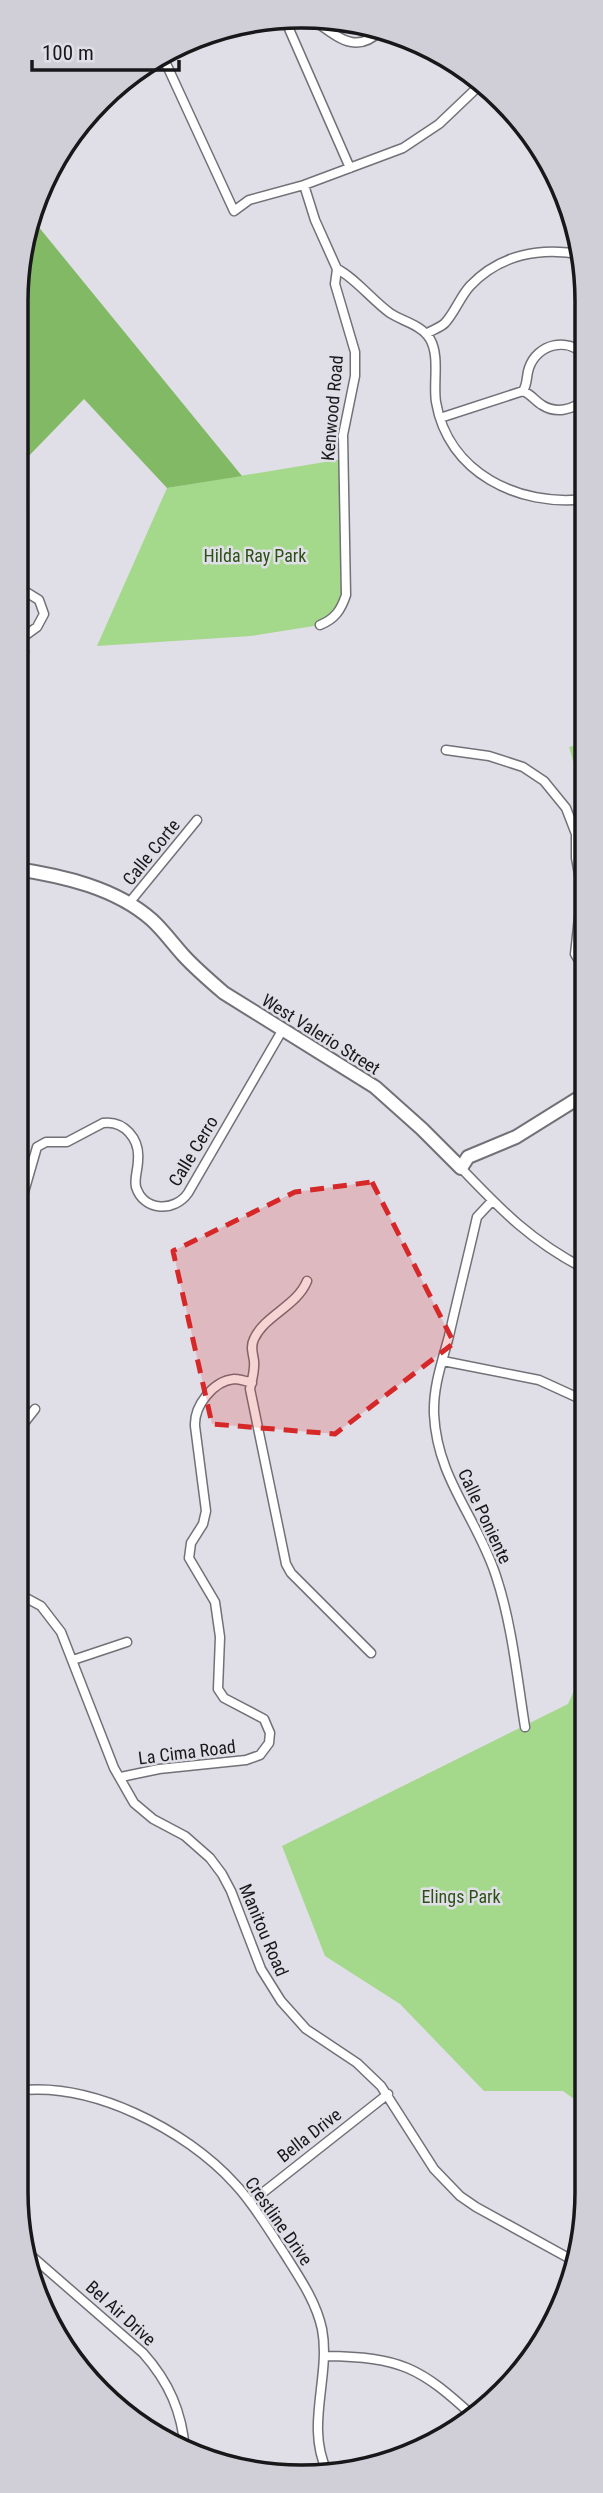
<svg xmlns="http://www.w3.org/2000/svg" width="603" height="2493" viewBox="0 0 603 2493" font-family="'Roboto Condensed',sans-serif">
<rect width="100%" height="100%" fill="#e0dfe7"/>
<!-- green -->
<path fill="#a4d88a" d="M343,459L342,606L320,625L251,636L97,646L167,488Z
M585,742V801L569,747Z
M585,1666V2107L563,2091H484L400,2004L325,1956L282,1846L568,1704Z"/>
<!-- forest -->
<path fill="#82b965" d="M33,220L242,476L167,488L84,399L22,463H18V264Z"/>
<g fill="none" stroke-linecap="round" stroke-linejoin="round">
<!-- street casing -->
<g stroke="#717178" stroke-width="11">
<path id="street" d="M313,20C336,35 355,56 380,31
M286,22L350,168
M163,57L234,211L249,200L304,185L403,148L439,124L481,84
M304,185L315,220L337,269L335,284L355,352V376L343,435L346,595C341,610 335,619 320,625
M337,269C353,276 373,301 390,313C402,321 422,325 430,339C440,356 433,383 436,402C448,473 519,507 585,499
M426,334C432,330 440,328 445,323C455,312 460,297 470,286C499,255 541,246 582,255
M523,391C528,383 526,376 529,368C537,344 568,336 585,356
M440,418L523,391C531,394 535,401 542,405C556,414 573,410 585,399
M18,587L39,600L44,614L37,627L19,640
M18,673L24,651L18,638
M446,750L489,756L523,767L544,781L566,808L576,834V858L582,890L575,954L578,959L585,962
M129,903L197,820
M461,1168C502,1211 531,1241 585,1269
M22,1199L37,1147L46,1142H67L103,1123C124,1120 140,1139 138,1160C138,1170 134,1178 136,1187C144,1212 175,1212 188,1193L283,1029
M492,1201L477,1217C468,1257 458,1296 449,1336C442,1362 433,1387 434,1414C437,1479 477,1517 496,1576C512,1624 517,1677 525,1727
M307,1281C297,1306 265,1315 254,1339C250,1347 253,1353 254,1361C255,1370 252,1380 250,1389L286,1564L291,1573L371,1653
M443,1361L539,1380L585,1401
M17,1432L35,1409
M17,1593L41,1606L61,1632L114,1768L134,1803L153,1819L185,1836L210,1858L222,1874L231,1891L261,1969L281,2001L306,2029L357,2063L381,2086L434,2169L460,2196L476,2207L574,2261
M73,1660L127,1642
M121,1777L159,1769L246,1760L260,1755L269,1743L270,1733L264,1719L224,1698L218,1689L220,1637L215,1602L189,1558L191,1543L203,1524L206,1511L195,1426C194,1406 213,1381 234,1379C240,1379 246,1381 252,1383
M16,2091C91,2081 185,2129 235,2184C254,2204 268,2229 284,2253C299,2277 316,2301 322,2329C331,2376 305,2426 327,2471
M251,2202L388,2094
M28,2253L143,2353C169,2382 182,2412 185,2450
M570,2258L585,2228
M325,2356C401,2357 420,2367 475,2418"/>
</g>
<!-- secondary casing -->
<g stroke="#717178" stroke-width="16">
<path id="secondary" d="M17,869C63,876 116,888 152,920C164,931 173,944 184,956C196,969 210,981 224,993L375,1087L422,1129L461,1168L468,1157L516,1137L585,1094"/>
</g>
<!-- street -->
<use href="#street" stroke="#fff" stroke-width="8"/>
<!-- secondary -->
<use href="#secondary" stroke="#fff" stroke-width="12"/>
</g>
<!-- marked area -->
<path fill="#d62828" fill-opacity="0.2" stroke="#d62828" stroke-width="5" stroke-dasharray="14 9" stroke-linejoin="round" d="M372,1182L454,1343L335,1434L212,1424L173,1251L295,1192Z"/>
<g text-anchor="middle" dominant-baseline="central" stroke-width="5" stroke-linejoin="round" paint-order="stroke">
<!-- street labels -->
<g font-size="18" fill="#18181b" stroke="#e0dfe7">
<text transform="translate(332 408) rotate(-85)">Kenwood Road</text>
<text transform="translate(151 852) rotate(-51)">Calle Corte</text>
<text transform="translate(321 1034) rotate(32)">West Valerio Street</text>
<text transform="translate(193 1151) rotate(-59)">Calle Cerro</text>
<text transform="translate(485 1516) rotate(65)">Calle Poniente</text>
<text transform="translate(187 1752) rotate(-7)">La Cima Road</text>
<text transform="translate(264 1930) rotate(67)">Manitou Road</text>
<text transform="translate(309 2135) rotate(-38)">Bella Drive</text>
<text transform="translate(279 2221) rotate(55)">Crestline Drive</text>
<text transform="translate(121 2313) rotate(42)">Bel Air Drive</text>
</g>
<!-- park labels -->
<g font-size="18" fill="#2c5016" stroke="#e0dfe7">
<text x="255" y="555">Hilda Ray Park</text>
<text x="461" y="1896">Elings Park</text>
</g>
</g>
<!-- crop -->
<path d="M0 0H603V2493H0ZM301 28H302A273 273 0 0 1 575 301V2192A273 273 0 0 1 302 2465H301A273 273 0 0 1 28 2192V301A273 273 0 0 1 301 28Z" fill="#d0cfd7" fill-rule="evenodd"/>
<path fill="none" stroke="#18181b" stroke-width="3.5" d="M301 28H302A273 273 0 0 1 575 301V2192A273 273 0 0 1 302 2465H301A273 273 0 0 1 28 2192V301A273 273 0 0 1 301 28Z"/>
<!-- scale -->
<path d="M32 60v10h147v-10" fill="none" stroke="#18181b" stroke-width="3.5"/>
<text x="42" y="60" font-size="21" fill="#18181b" stroke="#e0dfe7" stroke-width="5" paint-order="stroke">100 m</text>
</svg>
